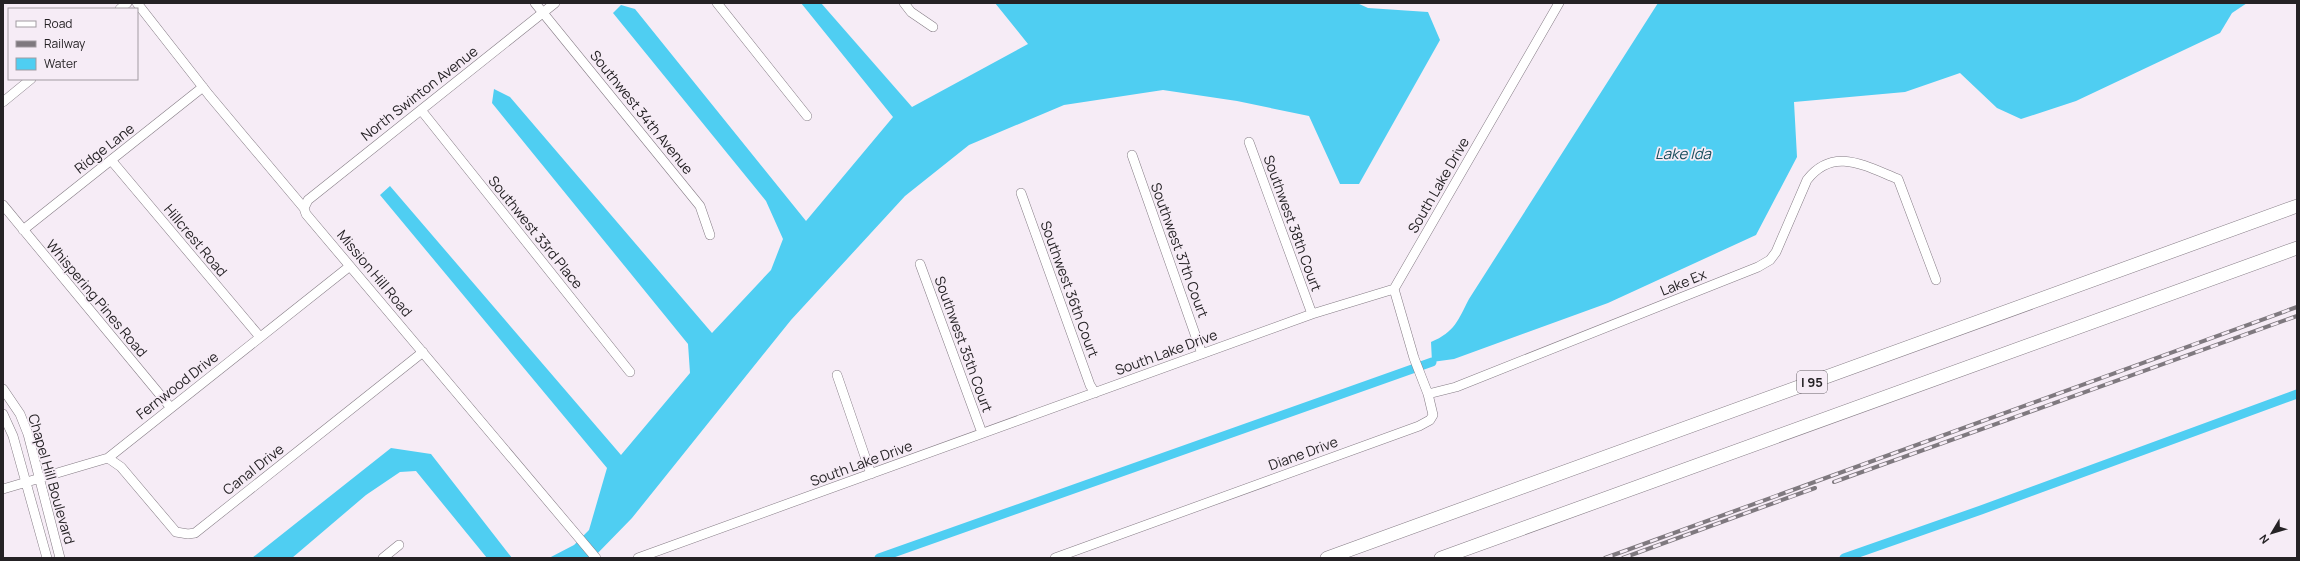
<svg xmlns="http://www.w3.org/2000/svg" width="2300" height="561" viewBox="0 0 2300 561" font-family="Manrope,sans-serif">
<rect width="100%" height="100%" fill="#f6ecf6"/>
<!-- water -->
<path fill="#4fcef2" d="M801,3H821L912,107L1028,44L995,3H1357L1368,8L1428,12L1440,40L1359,184H1340L1309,116L1237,101L1163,90L1064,105L969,145L905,196L791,320L632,518L593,558H549L574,545L589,530L607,468L380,195L390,186L621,455L690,373L688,344L492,103L494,89L510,97L712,333L771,270L783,239L766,201L613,13L621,5L635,9L806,221L893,117Z
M1658,3H2247L2232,13L2220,33L2076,101L2021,119L1997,108L1960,73L1905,92L1794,102L1797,157L1756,235L1608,303L1454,359L1432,362L1431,342C1455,332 1458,320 1469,299Z
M391,448L431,454L512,558H487L416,471L400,472L366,495L292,558H252Z"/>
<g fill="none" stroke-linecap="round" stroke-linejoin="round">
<!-- canal -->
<path stroke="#4fcef2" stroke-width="9" d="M879,558L1432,362
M1844,558L1981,510L2297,394"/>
<!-- minor casing -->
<g stroke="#857c85" stroke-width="10">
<path id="minor" d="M137,3L209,95L304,208L306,214L596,558
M535,3L700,206L710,235
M717,3L807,116
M904,3L911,12L933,27
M120,9L127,3
M3,102L31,79
M421,110L630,372
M1249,142L1312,314
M1132,155L1202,354
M111,160L260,337
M1021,193L1090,385L1095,393
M3,205L171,408
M304,208L308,200L555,3
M23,230L203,87
M920,264L982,433
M837,375L871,474
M3,389L20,414L28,434L60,558
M1428,394L1456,387L1758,267L1770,260L1776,252L1807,180C1833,146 1865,166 1898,179L1936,280
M3,414L13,436L47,558
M108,458L121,467L176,532L188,534L195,533L423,352
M3,489L108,458L350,266
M383,558L399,545
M638,558L1312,314L1394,289L1559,3
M1055,558L1419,426L1430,420L1433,415L1428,394L1414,358L1394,289"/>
</g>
<!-- highway casing -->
<g stroke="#857c85" stroke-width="14">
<path id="highway" d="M1327,558L2297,206
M1441,558L2297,248"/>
</g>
<!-- minor -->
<use href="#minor" stroke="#fff" stroke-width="9"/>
<!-- highway -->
<use href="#highway" stroke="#fff" stroke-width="13"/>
<!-- rail casing -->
<g stroke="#7f797f" stroke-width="4">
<path id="rail" d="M1834,482L2297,316
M1605,558L2297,307
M1623,558L1815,488"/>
</g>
<!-- rail -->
<use href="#rail" stroke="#f6ecf6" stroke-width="2.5" stroke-dasharray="8" stroke-linecap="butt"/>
</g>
<g text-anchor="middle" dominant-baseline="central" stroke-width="3.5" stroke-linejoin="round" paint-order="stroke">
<!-- shield labels -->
<rect fill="#f6ecf6" stroke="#645f64" stroke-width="1" x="1797" y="371" width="30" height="22" rx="3"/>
<g font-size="13" font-weight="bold" fill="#252225">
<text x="1812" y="382">I 95</text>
</g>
<!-- street labels -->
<g font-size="14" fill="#252225" stroke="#f6ecf6">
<text transform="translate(419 93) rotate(-38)">North Swinton Avenue</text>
<text transform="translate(642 112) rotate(51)">Southwest 34th Avenue</text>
<text transform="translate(104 148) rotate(-38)">Ridge Lane</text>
<text transform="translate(1438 185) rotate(-60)">South Lake Drive</text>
<text transform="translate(1293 223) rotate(70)">Southwest 38th Court</text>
<text transform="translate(536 232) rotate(51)">Southwest 33rd Place</text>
<text transform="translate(196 240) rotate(50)">Hillcrest Road</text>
<text transform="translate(1180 250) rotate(70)">Southwest 37th Court</text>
<text transform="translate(375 273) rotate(50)">Mission Hill Road</text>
<text transform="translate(1683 282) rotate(-22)">Lake Ex</text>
<text transform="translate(1070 289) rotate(70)">Southwest 36th Court</text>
<text transform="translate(97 298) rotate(50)">Whispering Pines Road</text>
<text transform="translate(964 344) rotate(70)">Southwest 35th Court</text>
<text transform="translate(1166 352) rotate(-20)">South Lake Drive</text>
<text transform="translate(177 385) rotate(-38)">Fernwood Drive</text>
<text transform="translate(1303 453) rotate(-20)">Diane Drive</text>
<text transform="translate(861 463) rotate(-20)">South Lake Drive</text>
<text transform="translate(253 469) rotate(-38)">Canal Drive</text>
<text transform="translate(52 479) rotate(74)">Chapel Hill Boulevard</text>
</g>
<!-- water labels -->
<g font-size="15" font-style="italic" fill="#184d5c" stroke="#f6ecf6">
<text x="1683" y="153">Lake Ida</text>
</g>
</g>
<!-- border -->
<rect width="2300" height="561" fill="none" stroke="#252225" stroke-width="8"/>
<!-- legend -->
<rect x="8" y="8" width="130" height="72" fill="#f6ecf6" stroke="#a29ba2"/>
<rect x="16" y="21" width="20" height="6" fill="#ffffff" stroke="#a29ba2"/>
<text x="44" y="28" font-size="12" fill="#252225">Road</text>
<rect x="16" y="41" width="20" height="6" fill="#7f797f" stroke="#a29ba2"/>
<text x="44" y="48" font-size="12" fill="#252225">Railway</text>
<rect x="16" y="58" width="20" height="12" fill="#4fcef2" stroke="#a29ba2"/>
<text x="44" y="68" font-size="12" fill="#252225">Water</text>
<!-- north arrow -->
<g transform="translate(2272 533) rotate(232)" stroke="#f6ecf6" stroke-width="3" paint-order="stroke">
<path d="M0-3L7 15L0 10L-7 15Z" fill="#252225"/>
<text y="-6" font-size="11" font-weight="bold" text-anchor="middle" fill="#252225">N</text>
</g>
</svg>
